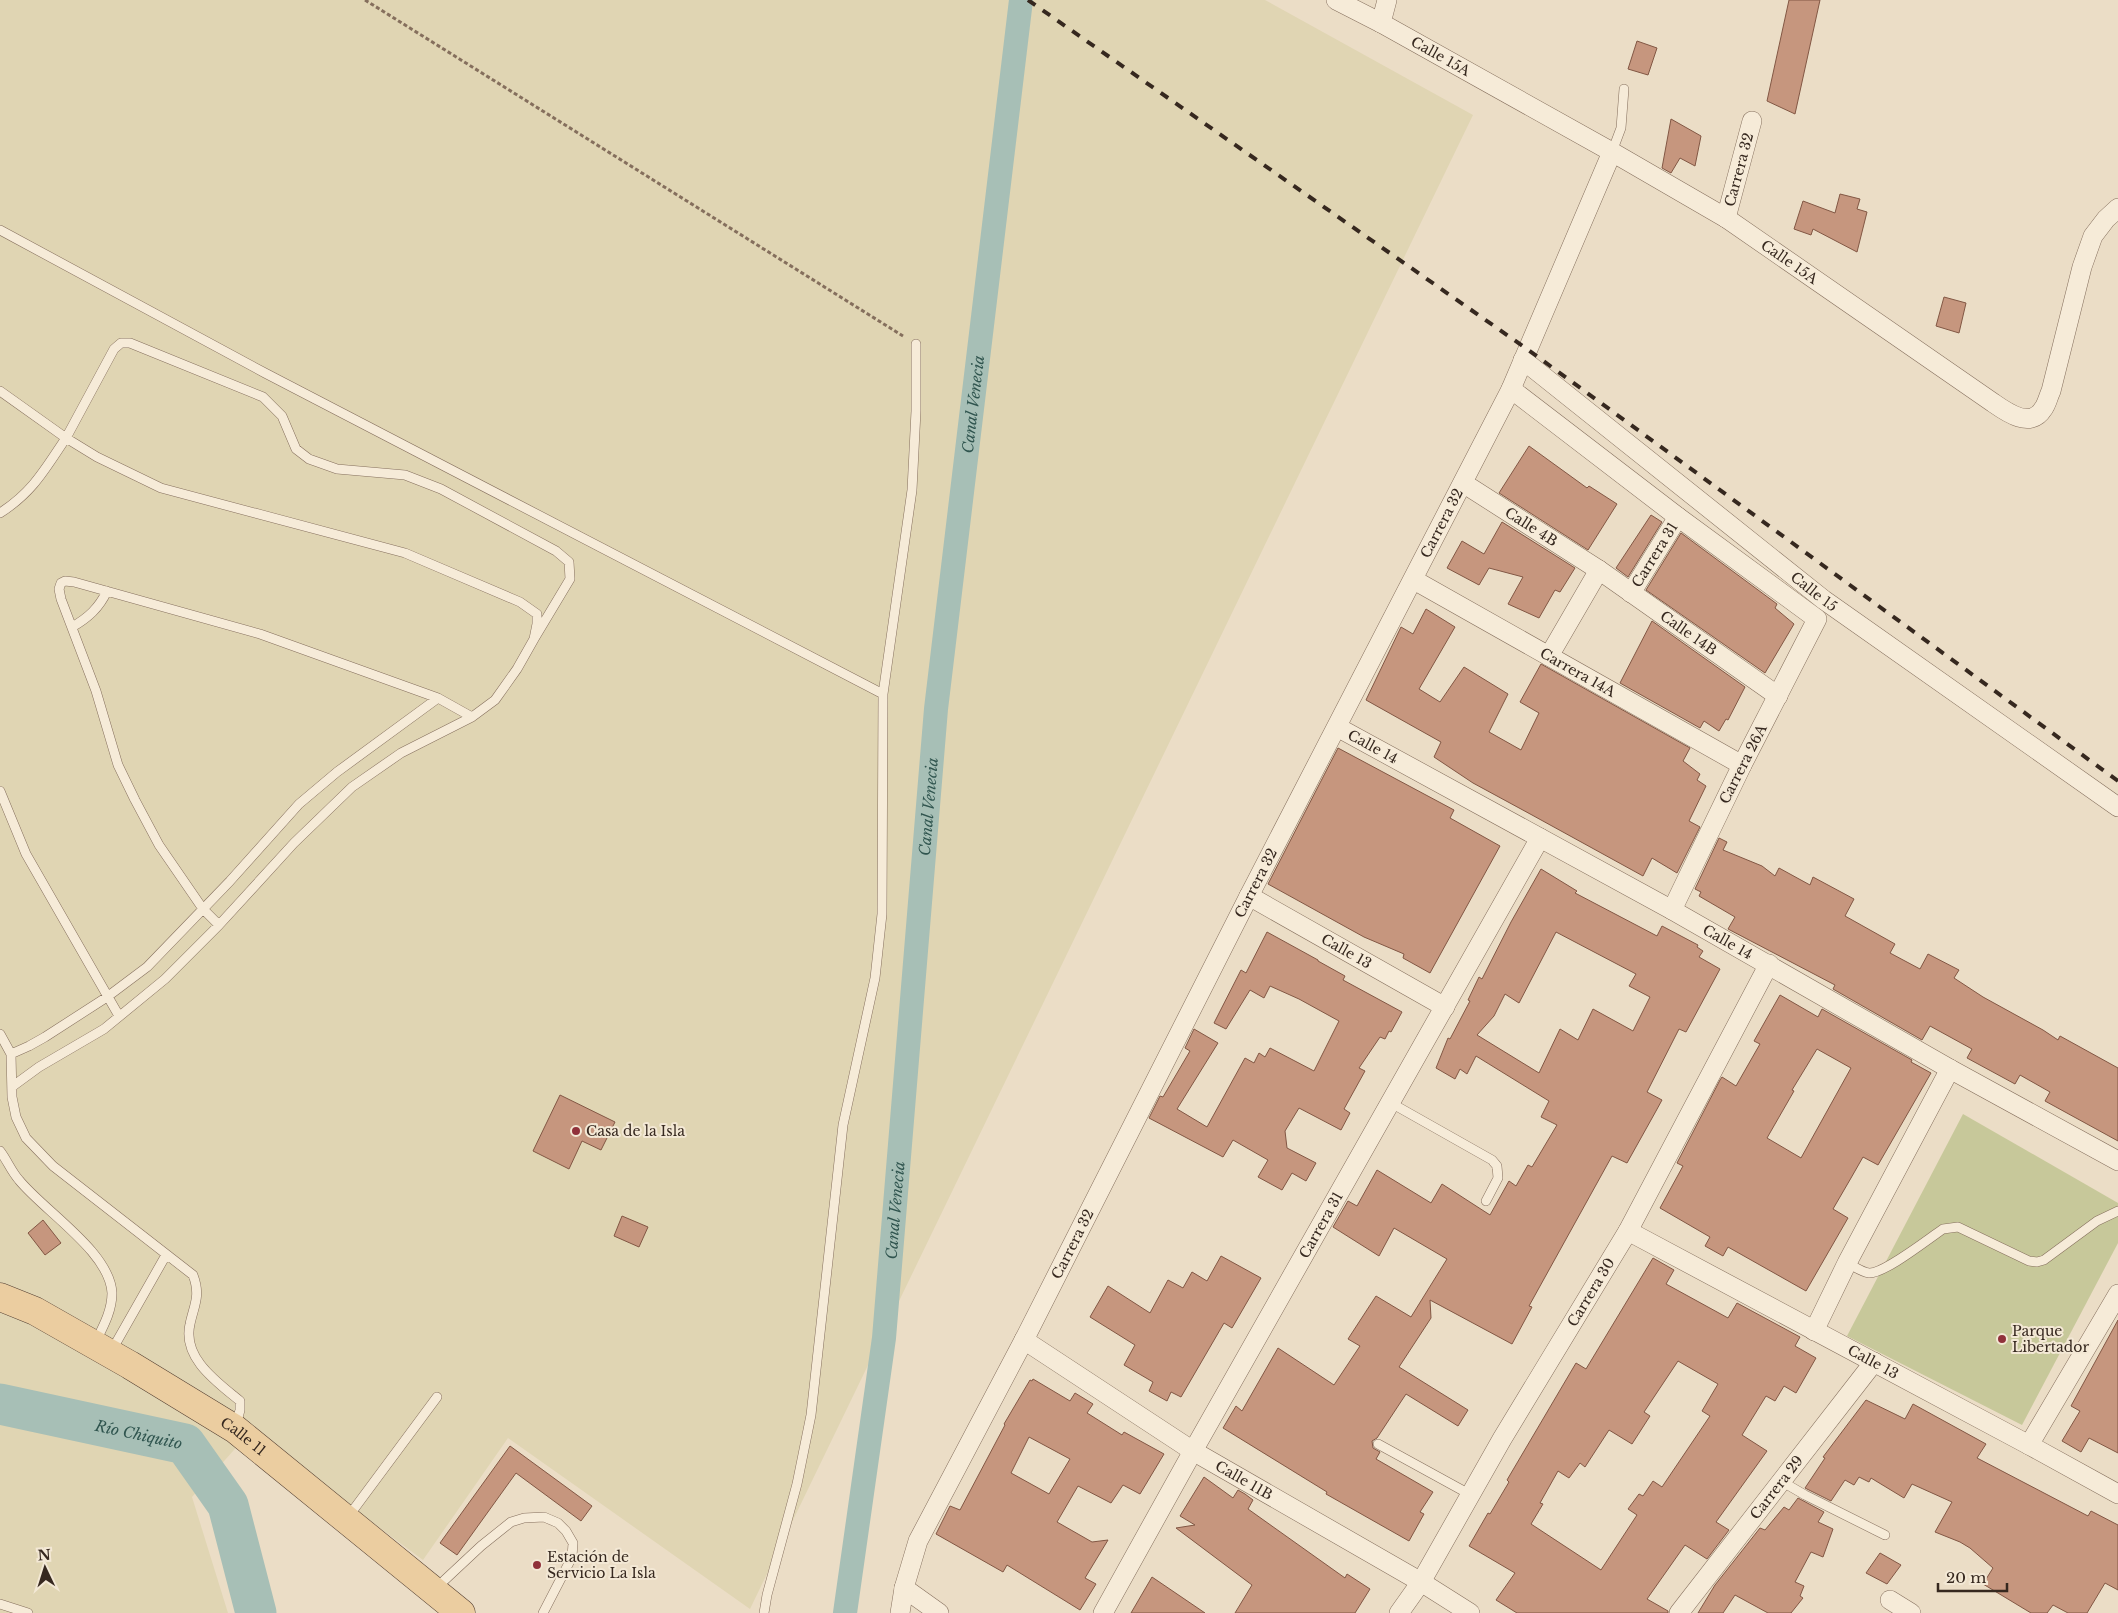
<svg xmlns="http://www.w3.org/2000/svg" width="2118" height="1613" viewBox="0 0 2118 1613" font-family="'Libre Baskerville',serif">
<rect width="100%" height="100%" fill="#ebddc6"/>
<!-- farmland -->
<path fill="#e0d5b3" d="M0,0H1265L1473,115L750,1609L508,1438L423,1560L250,1432L192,1497L228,1613H0Z"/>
<!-- green -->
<path fill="#c7c89a" d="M1963,1114L2118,1203V1243L2022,1425L1847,1336Z"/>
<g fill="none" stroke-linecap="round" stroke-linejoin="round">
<!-- canal -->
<path stroke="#a7bfb6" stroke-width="24" id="s1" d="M845,1613L884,1338L936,709L1021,0"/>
<!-- river -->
<path stroke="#a7bfb6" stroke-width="41" id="s2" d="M0,1404L185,1444L228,1505L256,1613"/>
</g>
<!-- building -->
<path fill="#c6967e" stroke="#825744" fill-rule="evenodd" d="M1789,0H1820L1795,114L1767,101Z
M1637,41L1657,48L1648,75L1628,69Z
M1671,119L1701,136L1695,166L1680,158L1671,173L1662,168Z
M1840,194L1860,199L1857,209L1867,212L1857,252L1813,229L1811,235L1794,229L1803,201L1835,213Z
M1944,297L1966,303L1959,333L1936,326Z
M1529,446L1587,488L1589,486L1617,504L1588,550L1499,493Z
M1651,515L1662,522L1628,577L1616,568Z
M1502,522L1575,568L1560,592L1555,590L1539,618L1508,604L1523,577L1489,568L1479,585L1447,568L1462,541L1484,554Z
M1681,533L1777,604L1775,608L1794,624L1765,673L1646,590Z
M1426,609L1455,627L1419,689L1440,702L1464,667L1508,694L1489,732L1521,750L1539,713L1520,702L1541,664L1690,748L1683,761L1700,774L1697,780L1706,786L1689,821L1700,827L1677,873L1652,858L1643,876L1532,815L1473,783L1434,757L1441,742L1366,700L1401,627L1413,634Z
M1652,621L1745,687L1728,720L1726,719L1719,731L1704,721L1700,728L1620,683Z
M1338,748L1454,810L1450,818L1500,846L1430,973L1403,958L1404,954L1364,937L1268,884Z
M1719,838L1727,842L1723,850L1762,866L1775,876L1779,868L1810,885L1813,877L1854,899L1845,916L1895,944L1890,953L1920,969L1928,954L1959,970L1954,978L1983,997L2043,1030L2058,1040L2060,1036L2118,1068V1141L2045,1101L2050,1092L2020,1075L2015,1084L1967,1058L1972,1049L1930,1026L1922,1040L1833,989L1835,985L1728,929L1735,917L1699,896L1701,892L1695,889Z
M1541,869L1577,891L1575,893L1657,936L1662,926L1698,945L1697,947L1703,951L1699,957L1720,969L1686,1032L1679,1029L1647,1092L1662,1100L1656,1111L1627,1163L1612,1156L1529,1306L1532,1307L1512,1344L1430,1300L1431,1318L1399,1367L1468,1410L1458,1426L1406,1394L1377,1438L1372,1441L1373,1448L1380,1452L1376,1459L1433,1492L1420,1512L1424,1514L1409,1541L1326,1494L1327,1492L1223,1428L1236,1406L1242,1411L1278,1348L1334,1385L1360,1346L1348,1339L1376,1296L1411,1317L1447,1259L1394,1228L1379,1256L1333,1227L1348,1201L1357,1206L1377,1170L1431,1203L1442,1184L1490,1215L1509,1181L1516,1186L1528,1165L1532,1167L1557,1125L1541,1117L1549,1101L1476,1056L1467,1074L1460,1069L1455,1079L1436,1068L1448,1038L1450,1039L1470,1001L1468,1000L1479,977L1482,979L1511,922ZM1556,932L1636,974L1629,986L1650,997L1633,1031L1593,1009L1578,1040L1560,1029L1539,1073L1477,1035L1494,1016L1505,994L1519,1003Z
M1267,932L1318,960V961L1345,976L1343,980L1402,1012L1391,1032L1389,1031L1385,1039L1380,1037L1359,1068L1365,1071L1344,1109L1350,1113L1341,1130L1299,1108L1285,1131L1287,1148L1316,1163L1306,1181L1292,1173L1282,1190L1258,1177L1268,1160L1233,1140L1223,1157L1149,1118L1160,1096L1163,1097L1190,1051L1185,1048L1194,1029L1218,1043L1177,1109L1207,1127L1245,1058L1254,1063L1259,1053L1265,1057L1270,1048L1314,1071L1339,1021L1299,999L1270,986L1264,998L1250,990L1226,1029L1214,1023L1241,970L1246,973Z
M1780,995L1818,1017L1822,1009L1912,1060L1911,1062L1931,1073L1878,1165L1863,1157L1851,1178L1833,1209L1848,1218L1806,1291L1728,1247L1723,1256L1705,1246L1710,1237L1660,1208L1683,1166L1677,1163L1720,1080L1722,1077L1736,1086L1760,1044L1754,1041ZM1817,1049L1851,1068L1801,1158L1767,1138L1794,1091L1792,1090Z
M560,1095L615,1122L601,1150L582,1141L569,1169L533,1151Z
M622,1216L648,1227L639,1247L614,1236Z
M43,1220L61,1243L45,1255L28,1233Z
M1221,1256L1261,1278L1232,1328L1224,1323L1181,1397L1171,1392L1167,1401L1149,1391L1153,1382L1124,1365L1135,1345L1090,1317L1108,1286L1150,1313L1168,1280L1183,1288L1192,1272L1207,1281Z
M1653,1258L1674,1270L1666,1284L1728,1318L1737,1303L1800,1337L1795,1346L1816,1358L1796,1393L1784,1386L1775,1401L1766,1396L1742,1435L1767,1451L1716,1522L1729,1530L1707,1559L1685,1545L1647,1599L1668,1611V1613H1517L1496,1600L1515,1573L1469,1546L1488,1513L1490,1514L1509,1482L1507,1480L1576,1363L1586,1369ZM1678,1361L1718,1384L1702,1411L1710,1416L1662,1487L1653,1481L1643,1496L1639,1494L1628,1509L1637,1515L1601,1570L1531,1524L1543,1504L1540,1503L1558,1471L1569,1478L1580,1463L1585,1467L1609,1430L1632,1444L1650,1416L1644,1412Z
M2118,1320V1453L2089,1438L2081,1452L2062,1441L2080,1411L2071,1406Z
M1033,1379L1070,1401L1075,1393L1093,1404L1087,1413L1122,1435L1124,1432L1164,1454L1140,1494L1123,1485L1111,1503L1078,1486L1057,1522L1092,1542L1108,1540L1085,1578L1096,1584L1080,1610L1007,1565L1003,1572L936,1534L950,1506L960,1510L1005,1425L1004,1424L1030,1380L1032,1381ZM1029,1437L1070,1459L1049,1494L1011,1473Z
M1866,1400L1905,1419L1913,1404L1986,1444L1977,1458L2088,1516L2091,1511L2118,1525V1590L2105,1583L2087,1613H2068L2053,1605L2047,1613H2031L1983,1584L1993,1568L1970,1548L1960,1542L1935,1532L1952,1502L1912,1484L1904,1498L1871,1478L1869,1482L1859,1477L1854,1485L1845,1480L1831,1501L1805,1488L1825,1458L1823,1457Z
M510,1446L592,1506L581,1521L516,1473L457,1555L440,1543Z
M1204,1477L1233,1498L1238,1490L1245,1494L1253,1500L1248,1509L1345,1578L1347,1574L1370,1589L1355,1613H1235L1252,1585L1176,1528L1195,1525L1180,1516Z
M1798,1498L1824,1512L1818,1522L1833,1529L1823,1557L1811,1552L1795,1582L1804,1586L1800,1596L1803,1598L1791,1613H1768L1735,1595L1723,1613H1698L1715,1585L1760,1528L1765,1530L1784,1507L1789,1510Z
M1880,1553L1901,1565L1887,1584L1866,1573Z
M1152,1577L1205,1613H1131Z"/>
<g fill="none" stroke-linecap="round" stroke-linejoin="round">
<!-- lane casing -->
<g stroke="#856f5d" stroke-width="10">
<path id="lane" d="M1612,152L1621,128L1624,89
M0,230L265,373L883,694
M0,391L66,438C45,469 33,492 0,513
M72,627C88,618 99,608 107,591
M0,791L26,854L119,1016
M219,925L203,909L159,845L135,800L118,765L96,691L61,599L59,589L61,583L65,581L74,582L260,634L438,698L472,717
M0,1034L11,1054L12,1097L16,1117L26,1138L53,1166L193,1275C201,1296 194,1305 190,1324C182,1358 217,1382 240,1401V1410L236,1425
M11,1054L29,1046L45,1037L107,997L147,967L230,881L299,804L337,772L438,698
M13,1086L39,1067L104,1029L165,979L219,925L294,843L352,787L401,753L472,717L495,700L517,669L534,639L537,624V614L520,602L405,553L161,488L97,457L66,438L114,349L121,343H130L263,397L282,416L296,449L309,459L337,469L405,475L441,489L556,551L569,562L570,579L534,639
M1391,1103L1492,1160L1497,1166L1498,1178L1486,1201
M0,1151C7,1160 11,1171 19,1180C44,1211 110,1252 112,1293C112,1311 103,1327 95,1343
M1847,1263C1854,1266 1861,1272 1869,1273C1884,1274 1928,1239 1943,1229L1958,1227L2029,1261L2037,1262L2044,1260L2097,1221L2118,1211
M112,1350L166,1255
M1378,1444L1471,1495
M1781,1481L1805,1495L1885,1535
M348,1517L437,1397
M435,1589L481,1546L511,1522L524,1518L544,1517L558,1523L566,1531L573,1543L572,1557L543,1613
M0,1604L28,1613
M764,1613L767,1595L797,1484L811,1415L843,1125L875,978L882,914L883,694L912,490L916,411V344"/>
</g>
<!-- street casing -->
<g stroke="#856f5d" stroke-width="20">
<g id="street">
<path id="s3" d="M1336,0L1381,23L1612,152L1726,218L1992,402C2005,411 2030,430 2043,409C2047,404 2048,397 2051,391L2082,267L2093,236L2106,219L2118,208"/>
<path d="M1381,23L1387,0"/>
<path id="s4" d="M1726,218L1752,121"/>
<path id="s5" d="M1523,360L1824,600L2118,807"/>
<path d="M1511,389L1678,517L1817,619L1742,765L1672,910"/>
<path id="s6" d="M1463,483L1599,570L1778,696"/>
<path id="s7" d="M1414,580L1742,765"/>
<path id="s8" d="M1631,593L1678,517"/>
<path d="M1549,656L1599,570"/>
<path id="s9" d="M1337,727L1672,910L1950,1069L2118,1161"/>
<path id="s10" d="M1249,896L1445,1007"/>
<path id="s11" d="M1628,1231L2029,1445L2118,1494"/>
<path d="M1814,1331L1847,1263L1950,1069"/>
<path id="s12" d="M1024,1340L1193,1451L1421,1582L1470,1613"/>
<path d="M2029,1445L2118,1294"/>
<path d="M904,1588L939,1613"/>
<path d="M1890,1600L1911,1613"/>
<path id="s13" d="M900,1613L904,1588L918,1541L1024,1340L1249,896L1511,389L1612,152"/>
<path id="s14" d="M1103,1613L1193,1451L1540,838"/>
<path id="s15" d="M1399,1613L1421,1582L1502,1439L1628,1231L1769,964"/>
<path id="s16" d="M1679,1613L1874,1362"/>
</g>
</g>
<!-- primary casing -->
<g stroke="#533e31" stroke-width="29">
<g id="primary">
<path id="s17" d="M0,1297L35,1311L130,1365L235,1429L461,1613"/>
</g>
</g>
<!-- path -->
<path stroke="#856f5d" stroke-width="3" stroke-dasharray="4 2.5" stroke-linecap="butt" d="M365,0L903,336"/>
<!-- lane -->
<use href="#lane" stroke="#f6ebd8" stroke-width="9"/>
<!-- street -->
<use href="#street" stroke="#f6ebd8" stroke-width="19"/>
<!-- primary -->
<use href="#primary" stroke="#ebcda0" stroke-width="28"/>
<!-- rail -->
<path stroke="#36281f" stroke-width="4" stroke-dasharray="9 9" stroke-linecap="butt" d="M1028,0L1527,349L2118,781"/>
</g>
<!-- markers -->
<g fill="#90313a" stroke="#f3e8d5" stroke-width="2">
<circle cx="576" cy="1131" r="5"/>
<circle cx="2002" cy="1339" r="5"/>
<circle cx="537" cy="1565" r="5"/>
</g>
<g text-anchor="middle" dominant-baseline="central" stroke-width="4" stroke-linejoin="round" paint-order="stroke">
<!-- street labels -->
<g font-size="14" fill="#36281f" stroke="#f3e8d5">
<text stroke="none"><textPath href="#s3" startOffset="119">Calle 15A</textPath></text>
<text stroke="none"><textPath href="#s4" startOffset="50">Carrera 32</textPath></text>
<text stroke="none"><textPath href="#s3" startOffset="524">Calle 15A</textPath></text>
<text stroke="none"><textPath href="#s13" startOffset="1219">Carrera 32</textPath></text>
<text stroke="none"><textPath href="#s6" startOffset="81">Calle 4B</textPath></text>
<text stroke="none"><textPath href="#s8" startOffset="45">Carrera 31</textPath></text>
<text stroke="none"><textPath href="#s5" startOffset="372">Calle 15</textPath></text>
<text stroke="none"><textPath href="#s6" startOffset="271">Calle 14B</textPath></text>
<text stroke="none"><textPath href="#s7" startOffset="188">Carrera 14A</textPath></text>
<text stroke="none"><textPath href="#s9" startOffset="41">Calle 14</textPath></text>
<text transform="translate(1743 764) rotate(-63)">Carrera 26A</text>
<text stroke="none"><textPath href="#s13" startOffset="814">Carrera 32</textPath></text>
<text stroke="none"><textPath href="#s9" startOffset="446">Calle 14</textPath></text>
<text stroke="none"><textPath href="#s10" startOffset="112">Calle 13</textPath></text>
<text stroke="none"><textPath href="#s14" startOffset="445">Carrera 31</textPath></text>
<text stroke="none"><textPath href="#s13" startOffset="409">Carrera 32</textPath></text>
<text stroke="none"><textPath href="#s15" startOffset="374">Carrera 30</textPath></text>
<text stroke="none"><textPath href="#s11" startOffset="278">Calle 13</textPath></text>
<text stroke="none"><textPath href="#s17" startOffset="281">Calle 11</textPath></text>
<text stroke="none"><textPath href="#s12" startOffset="261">Calle 11B</textPath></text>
<text stroke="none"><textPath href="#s16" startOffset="159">Carrera 29</textPath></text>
</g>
<!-- poi labels -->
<g font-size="14" fill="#36281f" stroke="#f3e8d5" text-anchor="start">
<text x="586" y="1131">Casa de la Isla</text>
<text x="2012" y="1331">Parque<tspan x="2012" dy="16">Libertador</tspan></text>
<text x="547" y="1557">Estación de<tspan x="547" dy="16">Servicio La Isla</tspan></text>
</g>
<!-- water labels -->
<g font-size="15" font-style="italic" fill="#30554f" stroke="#f3e8d5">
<text stroke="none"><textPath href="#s1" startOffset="1216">Canal Venecia</textPath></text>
<text stroke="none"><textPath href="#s1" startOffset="811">Canal Venecia</textPath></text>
<text stroke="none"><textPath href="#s1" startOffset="406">Canal Venecia</textPath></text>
<text stroke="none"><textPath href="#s2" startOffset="142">Río Chiquito</textPath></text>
</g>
</g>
<!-- north arrow -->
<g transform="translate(45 1568) rotate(356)" stroke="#f3e8d5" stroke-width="4" paint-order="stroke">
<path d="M0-4L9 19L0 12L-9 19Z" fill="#36281f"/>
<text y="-8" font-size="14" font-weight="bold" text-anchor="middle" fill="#36281f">N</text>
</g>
<!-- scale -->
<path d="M1938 1583v8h69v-8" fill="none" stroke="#36281f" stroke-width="2.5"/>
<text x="1946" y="1583" font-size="15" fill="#36281f" stroke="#f3e8d5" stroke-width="4" paint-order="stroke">20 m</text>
</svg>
